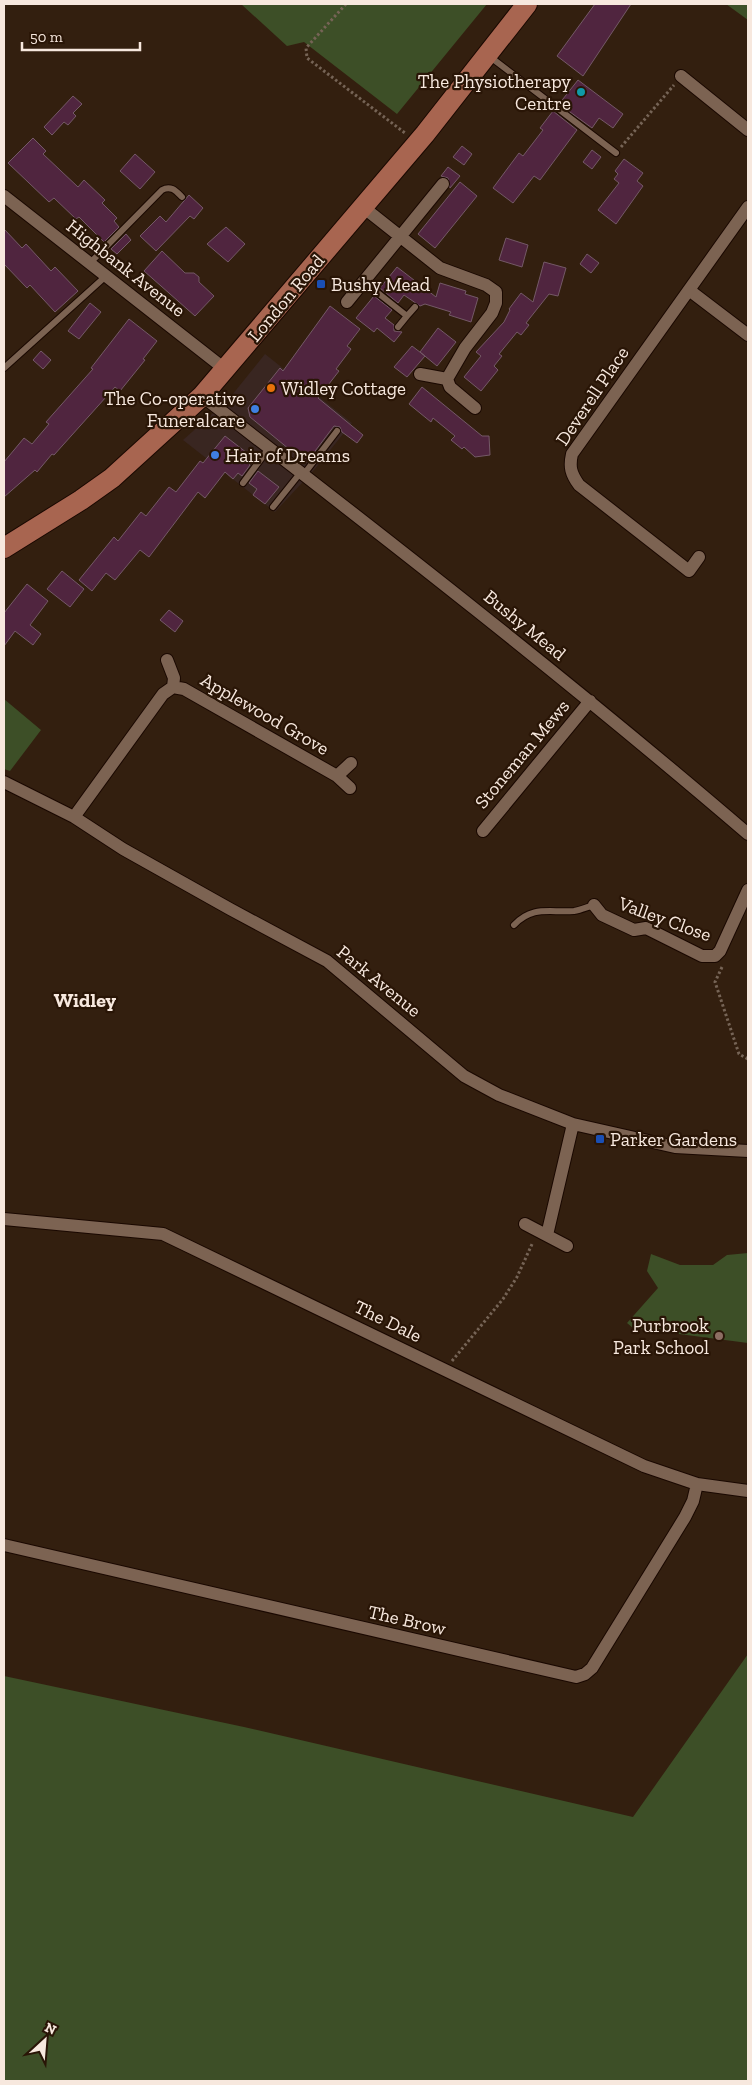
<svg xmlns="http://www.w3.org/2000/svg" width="752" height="2085" viewBox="0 0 752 2085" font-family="'Zilla Slab',serif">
<rect width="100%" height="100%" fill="#331f0f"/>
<!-- commercial -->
<path fill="#392621" d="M265,354L352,423L314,470L275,512L183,440L228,400Z"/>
<!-- green -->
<path fill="#3d4f27" d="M241,4H487L397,114L304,42L287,46Z
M726,4H748V20Z
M4,699L41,730L10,771L4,769Z
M748,1253V1343L633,1328L627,1323L658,1288L647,1271L651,1254L680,1265H713L727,1255Z
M748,1654V2081H4V1676L244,1727L633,1817Z"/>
<!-- building -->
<path fill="#50253f" stroke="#745967" d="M595,4H631L583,76L557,56Z
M578,80L623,114L613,128L599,118L592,128L559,104Z
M73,96L82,104L73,113L76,116L68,125L64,122L52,135L44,127Z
M553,111L577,130L540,180L534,176L513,203L493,188L519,153L523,156L543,130L540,128Z
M33,138L46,151L43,154L78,187L84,180L105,200L102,203L117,218L114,221L119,227L104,242L79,217L76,219L54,198L49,202L8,163Z
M462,146L472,154L464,165L453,157Z
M592,150L601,157L592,169L583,162Z
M135,154L155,172L140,189L120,171Z
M624,159L643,173L637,181L643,186L616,224L598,210L619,183L614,179L618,174L615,171Z
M448,167L460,176L450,188L448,178L441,176Z
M460,182L477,196L435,248L418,234Z
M189,195L203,208L194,219L190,216L156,251L140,236L160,216L166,222Z
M226,227L245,244L228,262L207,244Z
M4,229L22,248L26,244L51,271L55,267L78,291L55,312L30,285L27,288L4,264Z
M126,234L131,240L117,254L111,249Z
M506,238L528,245L522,267L499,260Z
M162,251L185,273H194L199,277V282L214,296L195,316L144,271Z
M587,254L599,263L591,273L580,264Z
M544,262L566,268L558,296L549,294L526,323L529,325L521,335L517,332L499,354L502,356L494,366L498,370L481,391L464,377L481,356L476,352L504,322L510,310L509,309L521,293L533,302Z
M397,267L436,297L440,283L466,291L465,294L478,298L471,322L449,315L451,312L425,304L420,306L404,295L398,303L380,288Z
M374,296L392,310L385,318L394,325V331L402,332L394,342L377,328L374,332L356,318Z
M90,303L101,312L79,339L68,331Z
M330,306L360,329L347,346L351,349L336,369L339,371L318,398L363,435L357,443L342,432L340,427L334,426L306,463L250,417L248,408L280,368L283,371Z
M129,319L157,341L143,359L145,360L120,391L115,387L54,455L52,454L37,472L35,470L4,497V462L24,438L32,444L49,424L46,422L93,369L91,368Z
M438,328L456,342L437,366L420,352Z
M412,346L425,356L407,377L394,367Z
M41,351L51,360L43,369L33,360Z
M422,387L482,436H489L490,455L475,457L464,447L462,449L451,440L455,436L433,418L431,422L409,404Z
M225,436L251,456L247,462L250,465L242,476L238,473L233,479L225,472L205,498L198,492L149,557L140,550L115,580L106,573L92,591L79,580L114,537L118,541L141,512L146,516L169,487L176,492L200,461L203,463Z
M258,471L279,487L265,504L253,495L257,489L249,483Z
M62,571L84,589L70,607L47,589Z
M27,584L48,601L30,625L41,634L33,645L15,631L4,646V613Z
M169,610L183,621L175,632L160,620Z"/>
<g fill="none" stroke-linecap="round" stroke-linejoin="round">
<!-- lane casing -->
<g stroke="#1a0800" stroke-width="8">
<path id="lane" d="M489,56L616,153
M90,263L162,190C171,185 176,191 182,197
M364,282L407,316L415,307
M398,327L407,316
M4,368L106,276
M304,474L337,431
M243,483L269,448
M273,507L301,472
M514,925C533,905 550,913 574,911C581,910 587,907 594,905"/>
</g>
<!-- street casing -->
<g stroke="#1a0800" stroke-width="14">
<path id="street" d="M681,76L748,130
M4,196L226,370
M363,207L440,268L486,285L496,292V303L492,313L465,348L447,379L450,387L475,408
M689,290L748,335
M347,302L443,184
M420,374L447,379
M202,396C387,539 571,682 748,834
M699,557L689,571L579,485C571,474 569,467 572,454L748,207
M167,660L174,678L173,687
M337,776L350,788
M4,782L74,817L123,849L230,909L327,961L464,1076L499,1095L573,1124L675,1147L748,1151
M74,817L163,694L173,687L184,689L337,776L351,763
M483,831L590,701
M594,905L602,915L634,930L646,928L702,956H715L720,951L748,890
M4,1219L163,1234L644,1466L697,1484L748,1491
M525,1224L567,1246
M547,1235L573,1124
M4,1545L576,1677L585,1674L592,1668L685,1517L693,1501L697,1484"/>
</g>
<!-- primary casing -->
<g stroke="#1a0800" stroke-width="22">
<path id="primary" d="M4,548L81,500L112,478L202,396L425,134L527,4"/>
</g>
<!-- path -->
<path stroke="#766456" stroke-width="3" stroke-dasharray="2.5 2.5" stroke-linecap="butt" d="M346,4L306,48L307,58L405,133
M621,147L674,85
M722,967L715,982L739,1054L748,1059
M452,1361L503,1299L517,1277L533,1242"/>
<!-- lane -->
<use href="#lane" stroke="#7c6352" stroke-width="6"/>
<!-- street -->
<use href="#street" stroke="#7c6352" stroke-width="12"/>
<!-- primary -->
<use href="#primary" stroke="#a86550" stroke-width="20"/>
</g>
<!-- markers -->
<circle fill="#0f9aa8" stroke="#291506" stroke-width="2" cx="581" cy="92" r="5"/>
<g fill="#1a4fb4" stroke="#291506" stroke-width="2">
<rect x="316" y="279" width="10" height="10" rx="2.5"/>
<rect x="595" y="1134" width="10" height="10" rx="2.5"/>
</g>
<circle fill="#e8710a" stroke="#291506" stroke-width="2" cx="271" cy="388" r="5"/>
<g fill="#3f7fe0" stroke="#291506" stroke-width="2">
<circle cx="255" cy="409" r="5"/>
<circle cx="215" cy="455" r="5"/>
</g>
<circle fill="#8d6e63" stroke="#291506" stroke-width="2" cx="719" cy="1336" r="5"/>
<g text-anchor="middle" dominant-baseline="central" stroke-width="4.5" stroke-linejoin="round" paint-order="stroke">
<!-- poi labels -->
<g font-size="19" fill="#f7e8de" stroke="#291506" text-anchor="start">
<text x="571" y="81" text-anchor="end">The Physiotherapy<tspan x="571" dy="22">Centre</tspan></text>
<text x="331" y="284">Bushy Mead</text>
<text x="281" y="388">Widley Cottage</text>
<text x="245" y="398" text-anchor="end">The Co-operative<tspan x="245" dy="22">Funeralcare</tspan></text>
<text x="225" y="455">Hair of Dreams</text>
<text x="610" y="1139">Parker Gardens</text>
<text x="709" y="1325" text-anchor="end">Purbrook<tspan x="709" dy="22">Park School</tspan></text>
</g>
<!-- street labels -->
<g font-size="19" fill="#f7e8de" stroke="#291506">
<text transform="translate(126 268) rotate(38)">Highbank Avenue</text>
<text transform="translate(286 298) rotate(-50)">London Road</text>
<text transform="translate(592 396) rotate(-56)">Deverell Place</text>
<text transform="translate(525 625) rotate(39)">Bushy Mead</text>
<text transform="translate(265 714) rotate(30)">Applewood Grove</text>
<text transform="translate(522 754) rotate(-50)">Stoneman Mews</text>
<text transform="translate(665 919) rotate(20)">Valley Close</text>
<text transform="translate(379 981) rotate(39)">Park Avenue</text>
<text transform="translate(388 1321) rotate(26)">The Dale</text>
<text transform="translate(407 1620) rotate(13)">The Brow</text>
</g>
<!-- neighbourhood labels -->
<g font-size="20" font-weight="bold" fill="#f7e8de" stroke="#291506">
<text x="85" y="1000">Widley</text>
</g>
</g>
<!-- border -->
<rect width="752" height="2085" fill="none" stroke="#f7e8de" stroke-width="10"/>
<!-- north arrow -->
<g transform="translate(45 2040) rotate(26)" stroke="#291506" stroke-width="4" paint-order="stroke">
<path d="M0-4L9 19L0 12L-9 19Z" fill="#f7e8de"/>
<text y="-8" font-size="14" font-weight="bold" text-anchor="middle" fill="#f7e8de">N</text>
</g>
<!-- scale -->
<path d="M22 42v8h118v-8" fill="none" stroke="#f7e8de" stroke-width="2.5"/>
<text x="30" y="42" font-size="15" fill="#f7e8de" stroke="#291506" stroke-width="4" paint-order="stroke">50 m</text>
</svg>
